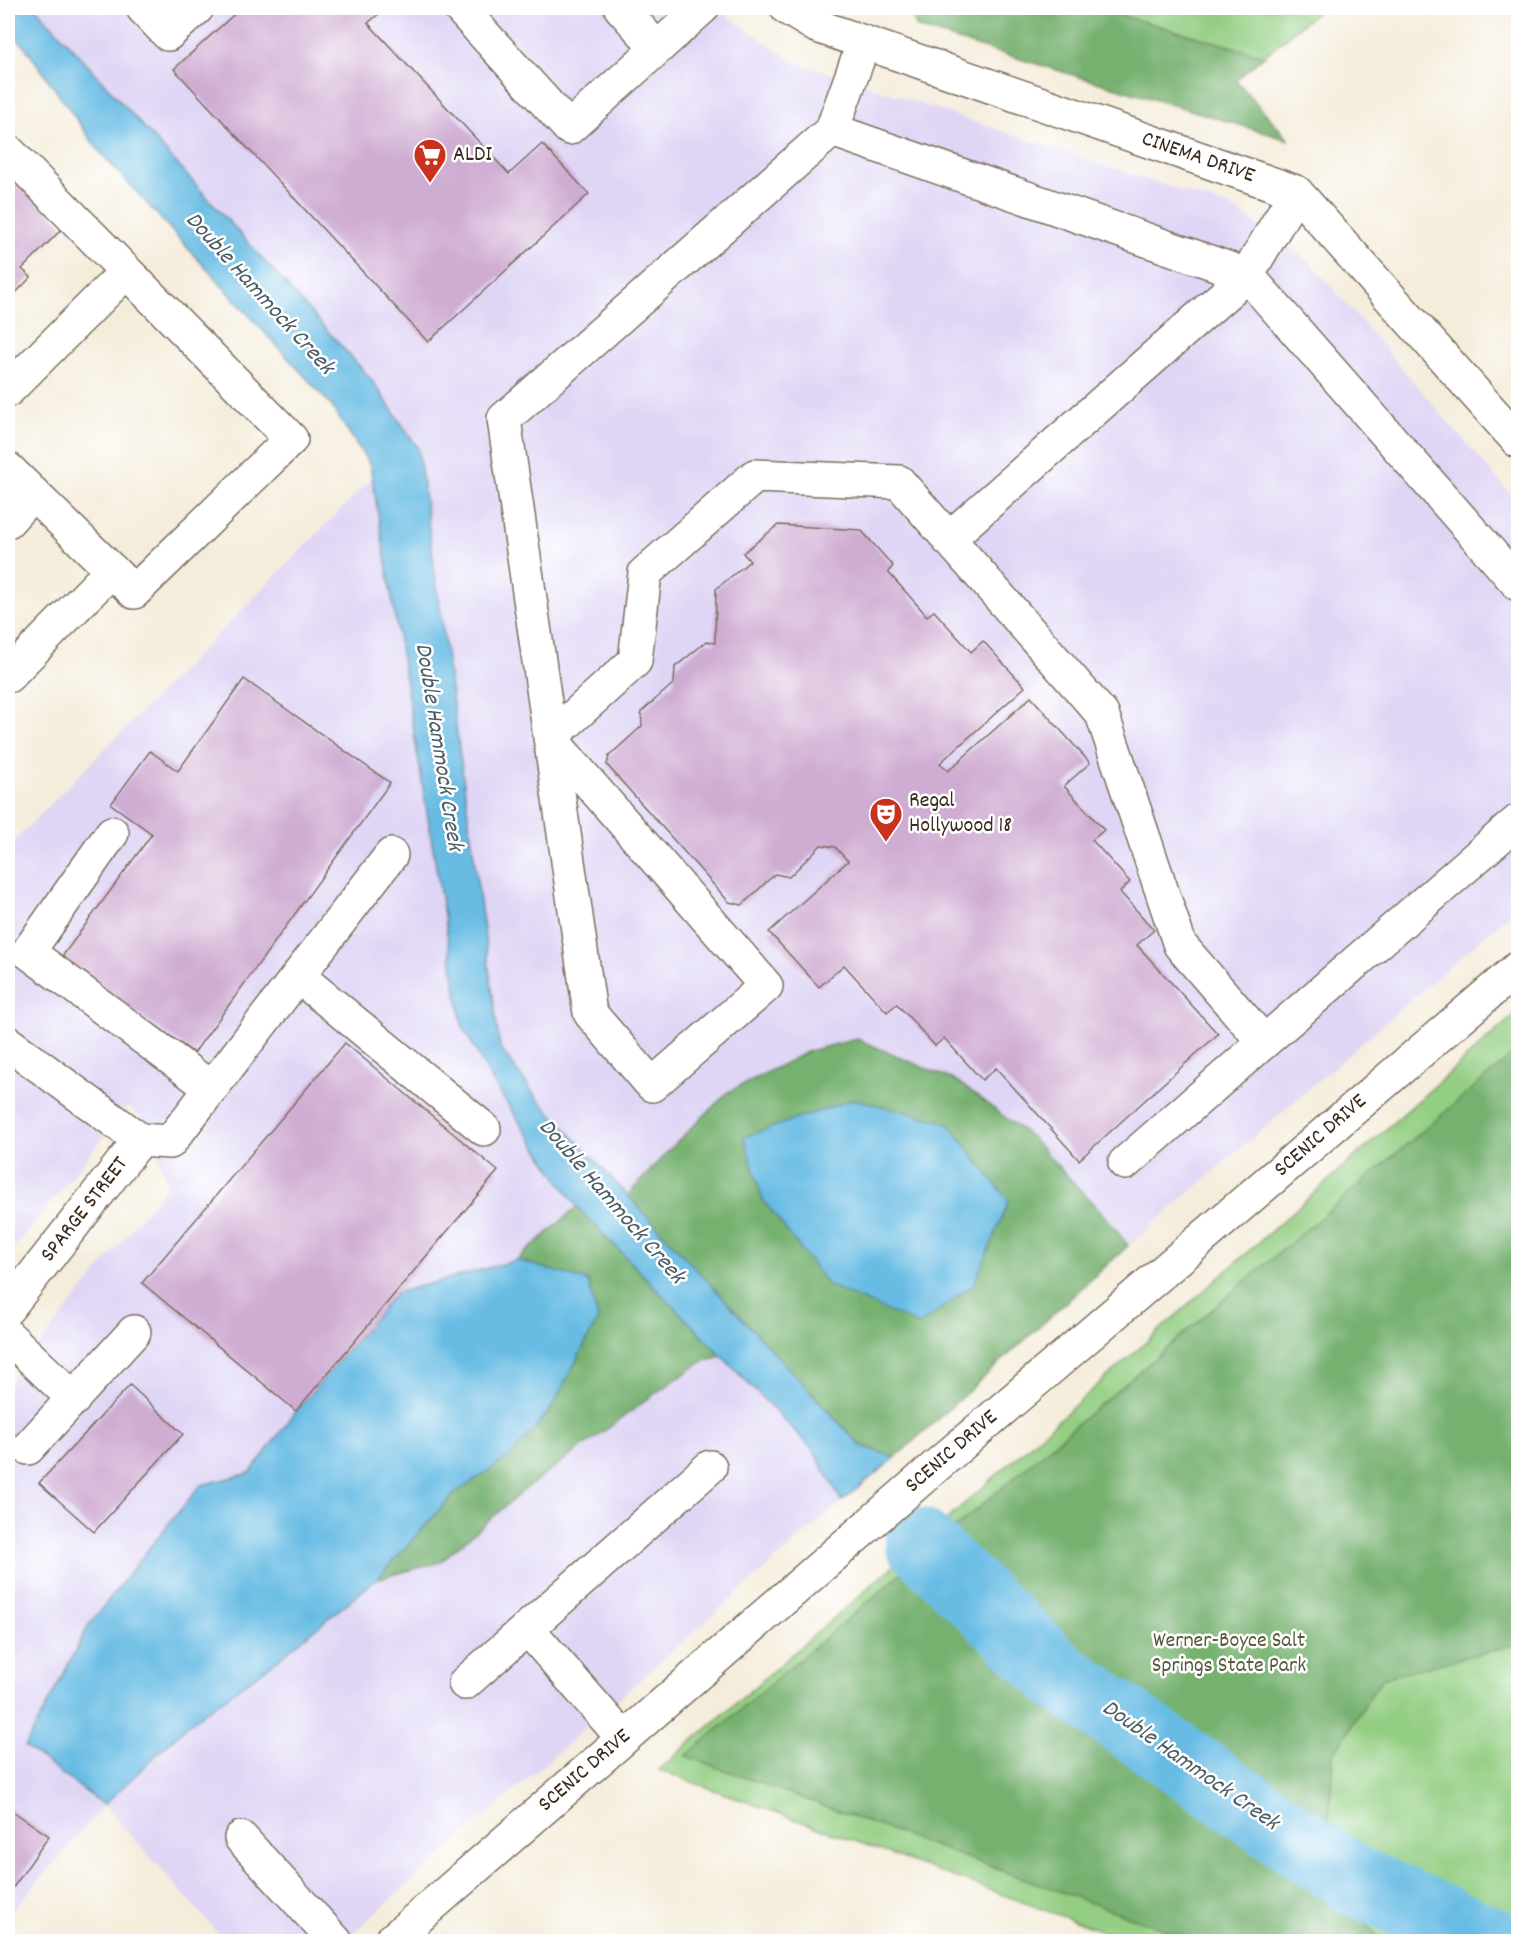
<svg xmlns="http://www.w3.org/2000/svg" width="1526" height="1949" viewBox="0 0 1526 1949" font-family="Dekko,sans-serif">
<rect width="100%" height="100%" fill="#fff"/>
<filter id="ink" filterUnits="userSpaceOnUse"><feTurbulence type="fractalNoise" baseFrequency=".0167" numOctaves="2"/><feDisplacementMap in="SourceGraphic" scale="12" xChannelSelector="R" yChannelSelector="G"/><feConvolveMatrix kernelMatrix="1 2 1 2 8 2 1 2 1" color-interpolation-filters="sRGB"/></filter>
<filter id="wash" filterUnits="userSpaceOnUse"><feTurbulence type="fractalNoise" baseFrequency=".008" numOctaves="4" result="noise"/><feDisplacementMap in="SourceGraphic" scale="24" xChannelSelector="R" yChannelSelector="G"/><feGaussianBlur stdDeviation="1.35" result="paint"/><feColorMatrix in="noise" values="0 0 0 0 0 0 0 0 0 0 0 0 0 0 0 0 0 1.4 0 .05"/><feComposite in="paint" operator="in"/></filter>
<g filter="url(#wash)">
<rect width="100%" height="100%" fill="#f5eddb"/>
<!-- built -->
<path fill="#dfd5f5" d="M36,8H716L791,60L1235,209L1310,262L1518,503V907L1128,1246L1111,1223L1030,1136L728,1092L667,1152L627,1196L537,1098L500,1048L418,448L371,379Z
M373,477L462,1025L494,1084L577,1207L517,1260L396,1293L296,1411L250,1474L201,1485L191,1722L271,1665L377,1579L440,1562L524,1490L656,1393L702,1362L722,1356L813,1450L842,1501L344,1941H225L104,1805L8,1916V1384L167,1185L147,1123L128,1107L8,1255V845L9,846Z"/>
<!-- green -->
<path fill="#93ce82" stroke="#677c50" stroke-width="1.5" d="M1096,8H1322L1264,56Z
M1518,1012V1941H1130L659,1770L920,1543Z"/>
<!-- forest -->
<path fill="#76b170" stroke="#586e47" stroke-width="1.5" d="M915,8H1096L1264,56L1236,80L1289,140L917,28L911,15Z
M857,1039L958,1082L1030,1136L1111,1223L1128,1246L895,1458L860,1445L627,1196L667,1152L728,1092L809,1051Z
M1518,1050V1644L1382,1678L1333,1755L1325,1884L1383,1941H1196L686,1756Z
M577,1207L722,1356L702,1362L656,1393L524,1490L440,1562L377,1579L454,1494L513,1454L551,1409L598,1319L588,1281L517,1260Z"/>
<!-- water -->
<path fill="#67bce4" stroke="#517381" stroke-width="1.5" d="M8,8H36L371,379L418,448L500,1048L537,1098L860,1445L895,1458L842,1501L813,1450L577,1207L494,1084L462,1025L370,465L330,404L99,151L25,47L8,29Z
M854,1099L948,1123L1009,1201L974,1284L919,1325L828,1285L763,1200L744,1137Z
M517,1260L588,1281L598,1319L551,1409L513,1454L454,1494L377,1579L271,1665L191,1722L104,1805L25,1747L89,1625L162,1532L201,1485L250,1473L296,1411L396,1293Z"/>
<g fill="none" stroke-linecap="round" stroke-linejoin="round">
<!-- river -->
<path stroke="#67bce4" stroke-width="70" d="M920,1543L1060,1676L1354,1880L1492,1942"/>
</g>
<g id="blocks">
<!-- building -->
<path fill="#cfacd2" d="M241,8H386L368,23L509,174L542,144L589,194L428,342L174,69Z
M8,171L64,227L22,269L31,277L8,301Z
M778,525L861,530L893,566L888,572L927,616L934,611L971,652L983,641L1025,687L940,763L948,771L1031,697L1090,763L1064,786L1104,830L1092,840L1130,882L1120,892L1154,930L1137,945L1218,1034L1079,1160L996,1068L982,1080L944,1038L935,1046L897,1004L887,1012L844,965L819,987L769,932L848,861L835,847L821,845L789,877L775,874L742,905L729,902L607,765L609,756L642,726L641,712L674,683L675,667L706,642L715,643L716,589L750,561L743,553Z
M244,679L390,783L194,1053L61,958L152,834L111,804L150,751L178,771Z
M345,1043L498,1171L296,1411L142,1283Z
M130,1385L183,1434L94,1532L39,1483Z
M8,1808L49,1836L8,1895Z"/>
</g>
</g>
<g filter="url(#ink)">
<use href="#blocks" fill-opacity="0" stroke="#7c6e60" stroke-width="1.5"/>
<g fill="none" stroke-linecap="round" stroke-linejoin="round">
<!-- minor casing -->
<g stroke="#7c6e60" stroke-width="36">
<path id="minor" d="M143,8L168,34L197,8
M460,8L569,128L702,8
M621,8L657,48
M787,8L817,26L1296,192L1518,441
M832,130L864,42
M8,151L291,439L134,592L8,469
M8,390L126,272
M8,521L33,493
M948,539L1247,275L1296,192
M8,676L112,570
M550,738L766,986L652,1085L590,1013L504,419L832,130L1247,275L1518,584
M550,738L635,661L645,573L755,476L899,482L1102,714L1180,945L1264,1042
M112,833L28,952L211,1088
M298,976L484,1129
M8,1043L140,1140L170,1142L391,855
M1125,1163L1518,821
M8,1308L140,1140
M8,1336L74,1399
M28,1448L134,1332
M527,1628L623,1738
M465,1683L710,1467
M241,1838L336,1942
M390,1942L935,1467L1518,968"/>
</g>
<!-- minor -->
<use href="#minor" stroke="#fff" stroke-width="33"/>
</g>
</g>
<!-- icons -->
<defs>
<g id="supermarket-pin" transform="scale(1.725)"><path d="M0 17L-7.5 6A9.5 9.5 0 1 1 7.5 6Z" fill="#c8321e" stroke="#fff"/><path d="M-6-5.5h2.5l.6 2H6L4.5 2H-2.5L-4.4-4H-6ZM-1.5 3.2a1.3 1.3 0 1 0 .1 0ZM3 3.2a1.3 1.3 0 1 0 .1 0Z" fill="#fff"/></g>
<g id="theatre-pin" transform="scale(1.725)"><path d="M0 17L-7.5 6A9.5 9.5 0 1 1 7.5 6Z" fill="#c8321e" stroke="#fff"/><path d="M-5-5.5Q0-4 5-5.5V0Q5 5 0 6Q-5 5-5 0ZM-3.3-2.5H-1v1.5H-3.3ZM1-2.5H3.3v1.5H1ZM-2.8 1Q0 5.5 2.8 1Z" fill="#fff"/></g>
</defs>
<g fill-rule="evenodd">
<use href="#supermarket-pin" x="430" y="155"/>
<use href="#theatre-pin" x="886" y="814"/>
</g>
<g text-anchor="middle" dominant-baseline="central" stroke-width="5" stroke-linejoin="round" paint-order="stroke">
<!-- poi labels -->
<g font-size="22" fill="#3b2a1e" stroke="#fff" text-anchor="start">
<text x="453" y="155">ALDI</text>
<text x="909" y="801">Regal<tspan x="909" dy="25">Hollywood 18</tspan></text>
</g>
<!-- street labels -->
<g font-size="22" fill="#3b2a1e" stroke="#fff">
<text transform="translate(1198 158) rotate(19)">CINEMA DRIVE</text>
<text transform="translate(1321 1136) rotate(-41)">SCENIC DRIVE</text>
<text transform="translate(85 1210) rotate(-52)">SPARGE STREET</text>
<text transform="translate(952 1452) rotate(-41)">SCENIC DRIVE</text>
<text transform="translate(585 1771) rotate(-41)">SCENIC DRIVE</text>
</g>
<!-- park labels -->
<g font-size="22" fill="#555b3c" stroke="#fff">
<text x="1229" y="1641">Werner-Boyce Salt<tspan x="1229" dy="25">Springs State Park</tspan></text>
</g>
<!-- water labels -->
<g font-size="24" font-style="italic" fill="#4a5d63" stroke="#fff">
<text transform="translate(259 294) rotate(48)">Double Hammock Creek</text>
<text transform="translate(438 747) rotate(81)">Double Hammock Creek</text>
<text transform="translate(611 1202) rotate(49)">Double Hammock Creek</text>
<text transform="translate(1190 1766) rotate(35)">Double Hammock Creek</text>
</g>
</g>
<!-- margin -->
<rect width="1526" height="1949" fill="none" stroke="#fff" stroke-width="30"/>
</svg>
